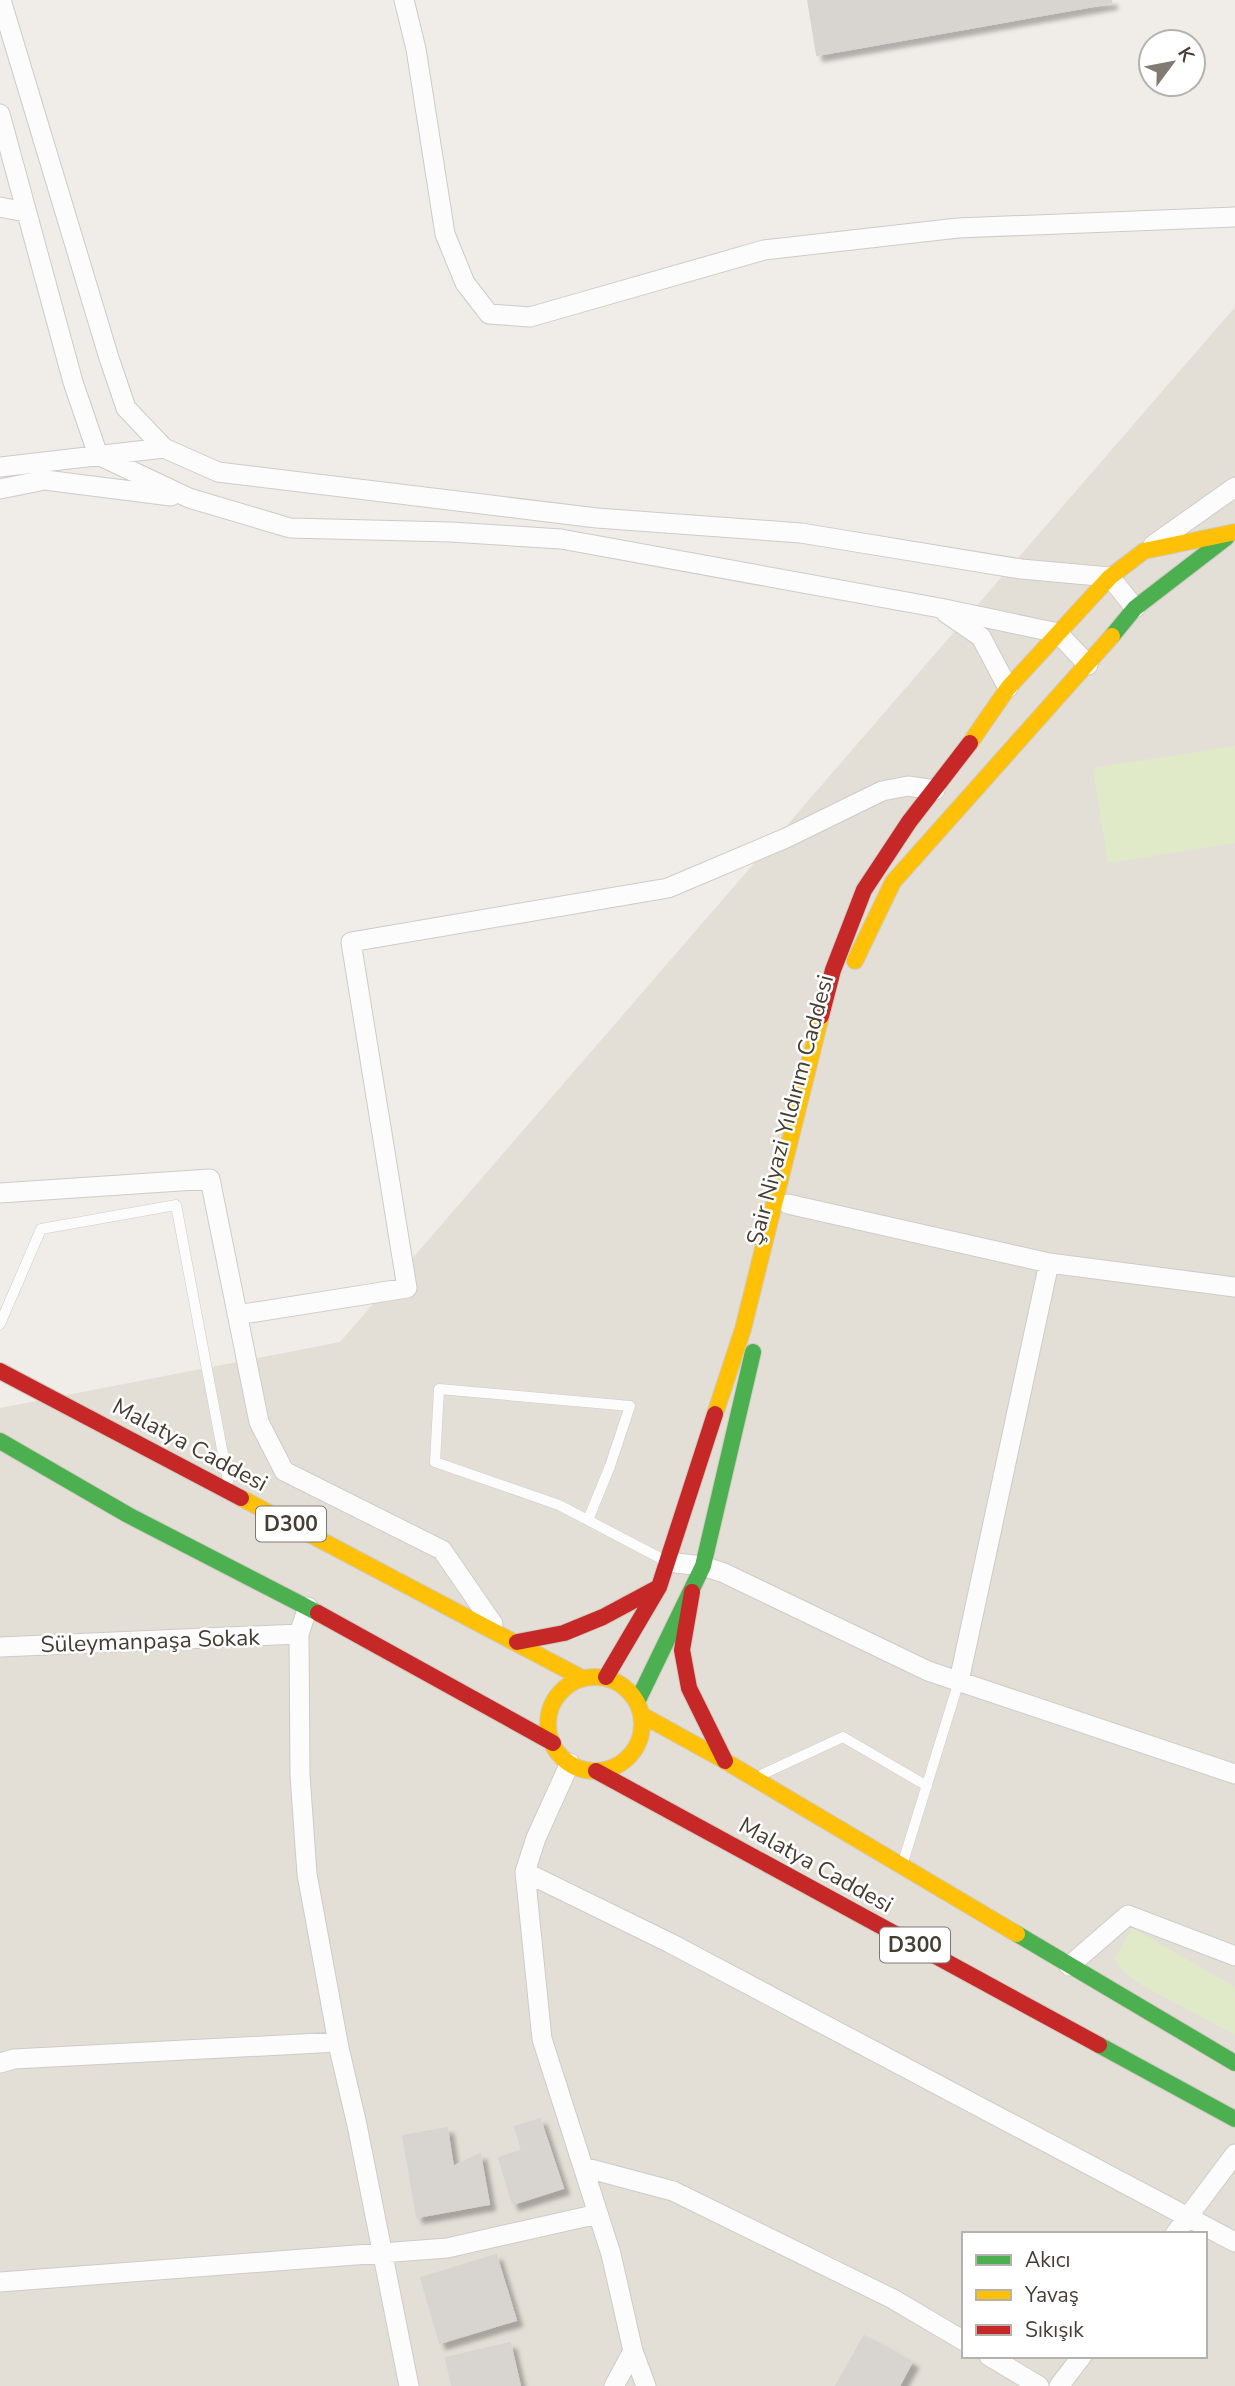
<svg xmlns="http://www.w3.org/2000/svg" width="1235" height="2386" viewBox="0 0 1235 2386" font-family="'Nunito Sans',sans-serif">
<defs>
<filter id="shadow"><feDropShadow dx="6" dy="6" stdDeviation="2" flood-color="#0004"/></filter>
</defs>
<rect width="100%" height="100%" fill="#f0ede9"/>
<!-- residential -->
<path fill="#e4dfd6" fill-rule="evenodd" d="M1235,307V2386H0V1408L340,1342ZM964,2234H1205V2356H964Z"/>
<!-- green -->
<path fill="#e0eac9" d="M1235,746V843L1108,863L1093,768Z
M1132,1928L1235,1987V2035L1140,1984L1124,1972L1115,1958Z"/>
<!-- building -->
<path fill="#d8d5d0" stroke="#d8d4cf" stroke-width="2" filter="url(#shadow)" d="M808,0H1111V3L817,55Z
M540,2119L563,2188L513,2204L499,2158L522,2150L515,2127Z
M447,2128L453,2167L480,2154L489,2204L417,2217L403,2136Z
M496,2255L516,2320L440,2343L421,2278Z
M864,2336L912,2362L899,2386H836Z
M510,2343L520,2386H452L446,2358Z"/>
<g fill="none" stroke-linecap="round" stroke-linejoin="round">
<!-- lane casing -->
<g stroke="#cecbc7" stroke-width="11">
<path id="lane" d="M0,1324L41,1229L176,1205L228,1481
M588,1520L610,1466L630,1406L439,1389L435,1462L559,1505L664,1560
M763,1774L843,1737L927,1786
M904,1859L959,1681"/>
</g>
<!-- street casing -->
<g stroke="#cecbc7" stroke-width="21">
<path id="street" d="M1,0L109,358L126,408L164,448L218,472L597,518L801,533L1021,569L1110,577L1135,608
M404,0L416,49L445,234L465,283L489,314L530,317L764,250L958,228L1235,217
M0,114L73,382L98,455L189,498L290,528L451,532L561,539L940,608L1058,633L1088,665
M0,207L25,212
M0,467L164,448
M0,489L45,480L171,496
M1153,545L1235,487
M946,613L981,637L1008,688
M0,1193L210,1179L259,1422L284,1471L442,1550L493,1624
M788,1204L1049,1263L1235,1287
M237,1315L407,1288L351,942L668,888L786,838L882,791L908,786L935,790
M667,1562L703,1566L724,1573L928,1671L1235,1774
M308,1607L299,1634L300,1775L307,1874L339,2048L357,2125L409,2386
M0,1647L299,1634
M959,1681L1049,1263
M570,1763L536,1838L525,1872L542,2039L611,2254L633,2351L614,2386
M525,1872L670,1943L1235,2242
M1069,1966L1128,1915L1235,1956
M0,2063L14,2059L338,2042
M583,2167L673,2191L893,2299L964,2341
M1175,2234L1235,2154
M0,2282L447,2248L598,2214
M633,2351L646,2386
M989,2356L1039,2386
M1059,2386L1082,2356"/>
</g>
<!-- fast casing -->
<g stroke="#d0cac0" stroke-width="18">
<path id="fast" d="M1112,636L1135,608L1226,538
M0,1441L128,1515L318,1613
M637,1702L703,1566L753,1352
M1017,1934L1235,2063
M1099,2045L1235,2119"/>
</g>
<!-- slow casing -->
<g stroke="#d0cac0" stroke-width="18">
<path id="slow" d="M970,743L1008,688L1110,577L1144,551L1235,532
M855,961L893,882L1112,636
M715,1414L743,1329L821,1016
M241,1498L582,1678
M548 1724a47 47 0 1 1 94 0a47 47 0 1 1-94 0Z
M642,1715L725,1761L1017,1934"/>
</g>
<!-- jam casing -->
<g stroke="#d0cac0" stroke-width="18">
<path id="jam" d="M821,1016L833,970L864,890L909,822L970,743
M0,1371L241,1498
M692,1592L682,1650L689,1688L725,1761
M318,1613L553,1743
M517,1642L564,1633L603,1617L659,1587
M606,1677L659,1587L715,1414
M596,1771L1099,2045"/>
</g>
<!-- lane -->
<use href="#lane" stroke="#fdfcfc" stroke-width="10"/>
<!-- street -->
<use href="#street" stroke="#fdfcfc" stroke-width="19"/>
<!-- fast -->
<use href="#fast" stroke="#4caf50" stroke-width="16"/>
<!-- slow -->
<use href="#slow" stroke="#ffc107" stroke-width="16"/>
<!-- jam -->
<use href="#jam" stroke="#c62828" stroke-width="16"/>
</g>
<g text-anchor="middle" dominant-baseline="central" stroke-width="5" stroke-linejoin="round" paint-order="stroke">
<!-- shield labels -->
<g fill="#fff" stroke="#7e7872" stroke-width="2">
<rect x="256" y="1506.5" width="70" height="35" rx="5"/>
<rect x="880" y="1927.5" width="70" height="35" rx="5"/>
</g>
<g font-size="21" font-weight="bold" fill="#463e35">
<text x="291" y="1524">D300</text>
<text x="915" y="1945">D300</text>
</g>
<!-- street labels -->
<g font-size="23" fill="#463e35" stroke="#fff">
<text transform="translate(790 1110) rotate(-75)">Şair Niyazi Yıldırım Caddesi</text>
<text transform="translate(190 1445) rotate(28)">Malatya Caddesi</text>
<text transform="translate(150 1641) rotate(-2)">Süleymanpaşa Sokak</text>
<text transform="translate(816 1865) rotate(29)">Malatya Caddesi</text>
</g>
</g>
<!-- legend -->
<rect x="962" y="2232" width="245" height="126" fill="#ffffff" stroke="#b5b2ae" stroke-width="2"/>
<rect x="976" y="2255" width="35" height="10" fill="#4caf50" stroke="#b5b2ae" stroke-width="2"/>
<text x="1025" y="2267" font-size="21" fill="#463e35">Akıcı</text>
<rect x="976" y="2290" width="35" height="10" fill="#ffc107" stroke="#b5b2ae" stroke-width="2"/>
<text x="1025" y="2302" font-size="21" fill="#463e35">Yavaş</text>
<rect x="976" y="2325" width="35" height="10" fill="#c62828" stroke="#b5b2ae" stroke-width="2"/>
<text x="1025" y="2337" font-size="21" fill="#463e35">Sıkışık</text>
<!-- north arrow -->
<g transform="translate(1172 63) rotate(58)"><circle r="33" fill="#ffffff" stroke="#b5b2ae" stroke-width="2"/>
<path d="M0-5L12 26L0 18L-12 26Z" fill="#827b74"/>
<text y="-10" font-size="19" font-weight="bold" text-anchor="middle" fill="#463e35">K</text>
</g>
</svg>
